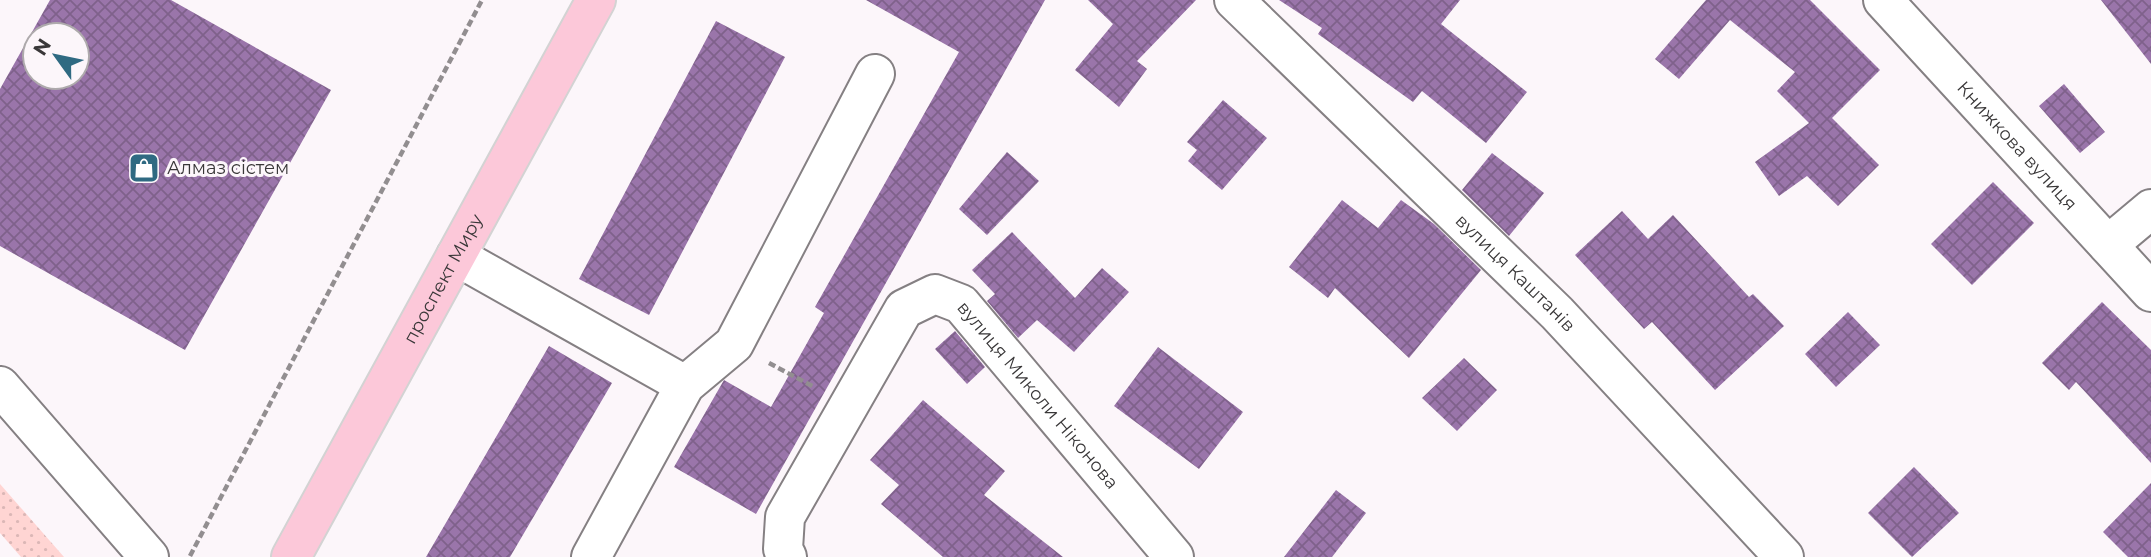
<svg xmlns="http://www.w3.org/2000/svg" width="2151" height="557" viewBox="0 0 2151 557" font-family="Montserrat,sans-serif">
<defs>
<pattern id="grass-dots" width="8" height="8" patternUnits="userSpaceOnUse" patternTransform="scale(1.75)"><rect width="8" height="8" fill="#ffd5d3"/><path d="M2 2h.1M6 6h.1" fill="none" stroke="#dbb7b6" stroke-width="1.8" stroke-linecap="round"/></pattern>
<pattern id="building-cross-hatch" width="8" height="8" patternUnits="userSpaceOnUse" patternTransform="scale(1.75)"><rect width="8" height="8" fill="#9a75aa"/><path d="M0 0l8 8M0 8l8-8" fill="none" stroke="#7f618b"/></pattern>
</defs>
<rect width="100%" height="100%" fill="#fcf6fa"/>
<!-- grass -->
<path fill="url(#grass-dots)" d="M0,484L64,557H21L0,533Z"/>
<!-- building -->
<path fill="url(#building-cross-hatch)" fill-rule="evenodd" d="M50,0H171L331,90L185,350L0,246V89ZM35,35H77V77H35Z
M866,0H1045L756,514L674,467L724,380L771,407L824,313L815,307L959,52Z
M1088,0H1196L1137,61L1147,69L1119,107L1075,70L1113,24Z
M1279,0H1460L1441,24L1527,92L1486,143L1422,91L1413,102L1318,34L1322,28Z
M1706,0H1810L1880,70L1832,118L1879,165L1838,206L1807,176L1779,196L1755,162L1809,123L1777,91L1795,72L1730,20L1679,79L1655,59Z
M2101,0H2151V64Z
M716,21L785,57L649,315L579,279Z
M2064,84L2105,132L2080,153L2039,106Z
M1223,100L1267,138L1222,190L1188,161L1197,150L1187,142Z
M1007,152L1039,181L987,235L959,209Z
M1492,153L1544,193L1509,236L1462,190Z
M1993,182L2034,223L1972,285L1931,244Z
M1342,200L1378,228L1401,200L1434,224L1481,270L1409,358L1335,288L1328,298L1289,267Z
M1622,211L1648,239L1673,215L1749,297L1753,294L1784,326L1715,390L1652,322L1644,329L1575,255Z
M1012,232L1075,298L1102,268L1129,292L1074,352L1037,320L1018,338L987,301L995,294L972,270Z
M2102,302L2151,350V463L2076,382L2069,390L2042,363Z
M1848,312L1880,345L1836,387L1805,354Z
M955,331L985,367L967,384L935,349Z
M549,346L612,383L510,557H426Z
M1158,347L1243,412L1199,469L1114,406Z
M1464,358L1497,390L1457,431L1422,398Z
M923,400L1005,471L984,495L1063,557H943L881,504L899,485L870,460Z
M1914,467L1959,513L1912,557L1868,513Z
M2151,483V557H2128L2103,532Z
M1336,490L1366,513L1332,557H1284Z"/>
<g fill="none" stroke-linecap="round" stroke-linejoin="round">
<!-- minor casing -->
<g stroke="#858083" stroke-width="42">
<g id="minor">
<path id="s1" d="M1234,0L1557,313L1784,557"/>
<path id="s2" d="M1883,0L2151,292"/>
<path d="M2108,245L2151,209"/>
<path d="M456,256L685,385"/>
<path d="M0,386L149,557"/>
<path d="M591,557L685,385L734,344L875,74"/>
<path id="s3" d="M787,557L783,549L785,517L904,309L935,294L961,304L1174,557"/>
</g>
</g>
<!-- major casing -->
<g stroke="#d3d3d3" stroke-width="42">
<g id="major">
<path id="s4" d="M291,557L596,0"/>
</g>
</g>
<!-- path -->
<path stroke="#928e90" stroke-width="4.5" stroke-dasharray="7 3.5" stroke-linecap="butt" d="M769,363L814,387
M190,556L482,0"/>
<!-- minor -->
<use href="#minor" stroke="#fff" stroke-width="38"/>
<!-- major -->
<use href="#major" stroke="#fcc8d9" stroke-width="38"/>
</g>
<!-- icons -->
<defs>
<g id="shop-square" transform="scale(1.575)"><rect x="-9" y="-9" width="18" height="18" rx="4" fill="#2f6a82" stroke="#fcf6fa"/><path d="M-5-2.5h2.3a2.7 3.5 0 0 1 5.4 0H5L5.5 6h-11ZM-1.5-2.5h3a1.5 2.3 0 0 0-3 0Z" fill="#fff"/></g>
</defs>
<g fill-rule="evenodd">
<use href="#shop-square" x="144" y="168"/>
</g>
<g text-anchor="middle" dominant-baseline="central" stroke-width="6" stroke-linejoin="round" paint-order="stroke">
<!-- street labels -->
<g font-size="18" fill="#393738" stroke="#fcf6fa">
<text stroke="none"><textPath href="#s2" startOffset="198">Книжкова вулиця</textPath></text>
<text stroke="none"><textPath href="#s1" startOffset="392">вулиця Каштанів</textPath></text>
<text stroke="none"><textPath href="#s4" startOffset="317">проспект Миру</textPath></text>
<text stroke="none"><textPath href="#s3" startOffset="462">вулиця Миколи Ніконова</textPath></text>
</g>
<!-- poi labels -->
<g font-size="18" fill="#393738" stroke="#fcf6fa" text-anchor="start">
<text x="167" y="168">Алмаз сістем</text>
</g>
</g>
<!-- north arrow -->
<g transform="translate(56 56) rotate(303)"><circle r="33" fill="#fcf6fa" stroke="#aeaaac" stroke-width="2"/>
<path d="M0-5L12 26L0 18L-12 26Z" fill="#2f6a82"/>
<text y="-10" font-size="19" font-weight="bold" text-anchor="middle" fill="#393738">N</text>
</g>
</svg>
